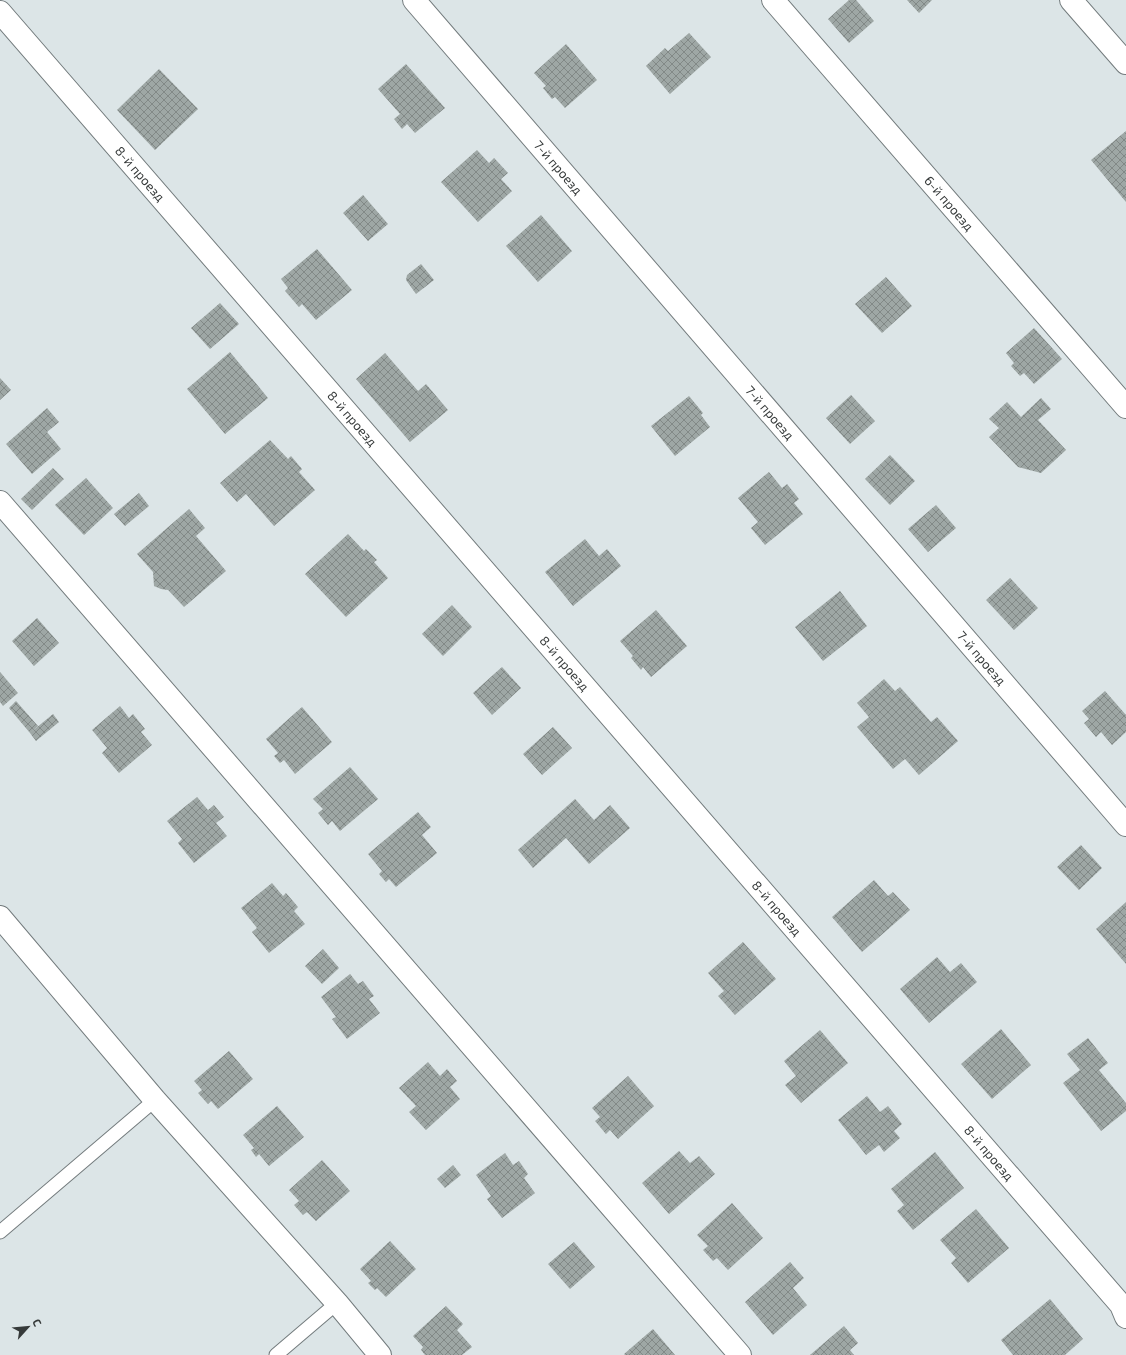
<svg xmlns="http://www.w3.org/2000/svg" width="1126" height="1355" viewBox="0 0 1126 1355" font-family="'Exo 2',sans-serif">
<defs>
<pattern id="building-cross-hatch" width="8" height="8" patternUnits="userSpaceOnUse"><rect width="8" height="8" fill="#9ea7a5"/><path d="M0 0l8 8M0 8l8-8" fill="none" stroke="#828987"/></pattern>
</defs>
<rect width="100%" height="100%" fill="#dce5e7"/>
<!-- building -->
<path fill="url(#building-cross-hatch)" d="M849,0H856L874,21L849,43L828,19Z
M907,0H932L919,13Z
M689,33L711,57L670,94L646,66L665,48L668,51Z
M566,44L597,80L565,108L555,97L552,99L543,88L546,86L534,73Z
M406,64L445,108L415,133L407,124L402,129L394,119L400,114L378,89Z
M159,69L198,109L155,150L117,110Z
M1126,131V202L1091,160Z
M477,150L489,163L494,158L508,173L501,179L512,191L478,222L441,182Z
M363,195L388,224L368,241L343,213Z
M541,215L572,251L538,282L506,246Z
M317,249L352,290L316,320L302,304L299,307L285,291L288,288L281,279Z
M421,264L434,280L416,294L406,280L407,275Z
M886,277L912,306L882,333L855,304Z
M220,303L239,324L210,349L191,328Z
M1034,328L1062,359L1034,384L1024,373L1020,376L1011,366L1014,363L1006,353Z
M230,352L268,398L225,434L187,389Z
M385,353L418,391L426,384L448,410L410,442L356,379Z
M0,378L11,390L0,400Z
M851,395L875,421L850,444L826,418Z
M689,396L703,413L701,415L710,427L675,456L651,426Z
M1041,398L1051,409L1038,420L1066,450L1041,473L1018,467L989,437L999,428L989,419L1007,402L1021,417Z
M47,408L59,422L47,432L61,449L32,474L6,444Z
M270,440L288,459L291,456L302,469L299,472L315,490L274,526L246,494L237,502L220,483Z
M890,455L915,481L890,505L865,479Z
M53,468L64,479L32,510L21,499Z
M769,472L782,488L787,484L799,499L794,503L803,514L765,545L751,528L758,522L738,498Z
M86,478L113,508L84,535L55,505Z
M139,493L149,506L125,526L114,514Z
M936,505L956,528L928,552L908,529Z
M189,509L205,528L196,536L226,571L184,607L168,590L161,589L154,586L153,572L137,554Z
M348,534L364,551L366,549L377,560L374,562L388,578L346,617L305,574Z
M585,539L599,556L607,549L621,566L573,606L545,572Z
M1010,578L1038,608L1014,630L986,600Z
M840,591L867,626L823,661L795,627Z
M452,605L472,627L443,656L422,634Z
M656,610L687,646L651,677L643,667L641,670L631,658L633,656L620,641Z
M37,618L59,643L34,666L12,641Z
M502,667L521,688L492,715L473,693Z
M0,672L18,693L3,706L0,702Z
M884,679L895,691L900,687L931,722L937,717L958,741L919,775L905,759L893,769L857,727L869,717L857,703Z
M1105,691L1126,715V732L1112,745L1101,732L1096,737L1084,723L1089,719L1082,711Z
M16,701L38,726L30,733L9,708Z
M120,706L129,718L133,714L145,729L141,732L152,745L119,773L102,753L107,748L92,730Z
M302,707L332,742L295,774L284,760L280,763L274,756L278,753L266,739Z
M53,714L59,722L36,741L30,733Z
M553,727L572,748L542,775L523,754Z
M350,767L378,799L340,831L332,821L328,825L318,813L323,809L313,799Z
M197,797L208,810L214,805L224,817L216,823L227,836L194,863L178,843L182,839L167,821Z
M575,799L594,820L610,805L630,828L589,864L566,838L533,868L518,850Z
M418,812L431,827L422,835L437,853L396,887L389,879L386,882L379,874L382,871L368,854Z
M1081,845L1102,868L1079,890L1057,867Z
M874,880L888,896L893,892L910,910L862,952L832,917Z
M272,883L283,896L286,893L298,907L294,911L305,924L269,953L252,932L257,928L241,908Z
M1126,902V964L1096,929Z
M743,942L776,979L735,1015L718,996L724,991L708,973Z
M323,949L339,968L322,984L305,966Z
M937,957L950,972L961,963L977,982L929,1023L900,989Z
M350,974L358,984L363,981L374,996L369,999L380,1013L347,1039L332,1019L336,1017L321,997Z
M1001,1029L1031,1065L992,1099L961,1064Z
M820,1030L848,1063L801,1103L785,1085L796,1076L784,1061Z
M1088,1038L1108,1063L1099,1070L1126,1103V1111L1101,1131L1063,1083L1080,1070L1067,1054Z
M229,1051L253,1079L218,1109L211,1101L208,1104L198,1093L202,1090L194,1081Z
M428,1062L440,1076L447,1069L457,1081L450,1087L460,1099L426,1130L409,1112L416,1106L399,1088Z
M628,1076L654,1106L618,1139L610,1130L606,1134L595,1121L600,1117L592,1108Z
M867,1096L880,1112L888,1106L902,1124L894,1131L900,1138L884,1152L879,1145L866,1155L838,1120Z
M277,1106L304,1137L269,1166L259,1154L256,1157L251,1150L254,1148L243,1135Z
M679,1151L690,1163L699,1156L715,1174L669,1214L642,1183Z
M935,1152L964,1188L913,1230L897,1211L904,1205L891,1189Z
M505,1153L513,1165L519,1161L528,1174L524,1178L535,1193L502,1218L487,1199L491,1196L476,1175Z
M322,1160L350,1191L316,1221L307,1212L303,1215L294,1205L299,1201L289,1190Z
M453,1165L461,1175L445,1188L437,1179Z
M732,1203L763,1238L728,1270L717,1258L713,1261L703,1250L708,1246L697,1235Z
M976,1209L1009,1248L968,1283L951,1263L956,1258L940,1240Z
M390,1241L416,1269L386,1297L377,1288L375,1290L368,1283L371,1281L360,1269Z
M574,1242L595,1267L570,1289L548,1264Z
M790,1262L804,1278L793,1288L807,1305L773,1335L745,1302Z
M1050,1299L1083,1339L1065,1355H1013L1001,1340Z
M446,1306L463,1324L457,1330L472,1347L462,1355H425L421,1350L423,1347L413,1336Z
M844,1326L858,1343L850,1350L854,1355H810Z
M653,1329L675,1355H625L624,1354Z"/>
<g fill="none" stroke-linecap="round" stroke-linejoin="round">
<!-- lane casing -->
<g stroke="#737b7d" stroke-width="15">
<path id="lane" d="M0,1232L155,1100
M276,1355L337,1303"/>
</g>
<!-- street casing -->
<g stroke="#737b7d" stroke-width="24">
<g id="street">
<path id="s1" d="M414,0L1126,825"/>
<path id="s2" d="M773,0L1126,407"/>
<path d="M1071,0L1126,63"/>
<path id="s3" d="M0,12L1121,1305L1126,1317"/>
<path d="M0,502L740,1355"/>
<path d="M0,917L155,1100L337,1303L380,1355"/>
</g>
</g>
<!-- lane -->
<use href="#lane" stroke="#fff" stroke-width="13"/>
<!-- street -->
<use href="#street" stroke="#fff" stroke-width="22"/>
</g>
<g text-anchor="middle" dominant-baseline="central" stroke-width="3" stroke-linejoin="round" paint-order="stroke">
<!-- street labels -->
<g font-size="13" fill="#363a3a" stroke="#dce5e7">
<text stroke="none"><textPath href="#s1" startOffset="221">7-й проезд</textPath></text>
<text stroke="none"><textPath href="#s3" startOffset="214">8-й проезд</textPath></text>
<text stroke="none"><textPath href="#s2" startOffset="269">6-й проезд</textPath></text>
<text stroke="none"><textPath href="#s1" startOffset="545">7-й проезд</textPath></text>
<text stroke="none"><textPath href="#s3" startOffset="538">8-й проезд</textPath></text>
<text stroke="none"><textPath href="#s1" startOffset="869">7-й проезд</textPath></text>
<text stroke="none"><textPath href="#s3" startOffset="862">8-й проезд</textPath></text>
<text stroke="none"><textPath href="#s3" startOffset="1186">8-й проезд</textPath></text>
<text stroke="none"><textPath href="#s3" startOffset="1510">8-й проезд</textPath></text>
</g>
</g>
<!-- north arrow -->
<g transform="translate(28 1327) rotate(63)" stroke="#dce5e7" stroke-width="3" paint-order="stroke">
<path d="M0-3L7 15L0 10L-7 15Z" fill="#363a3a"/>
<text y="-6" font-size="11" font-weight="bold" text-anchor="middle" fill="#363a3a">С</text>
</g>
</svg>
